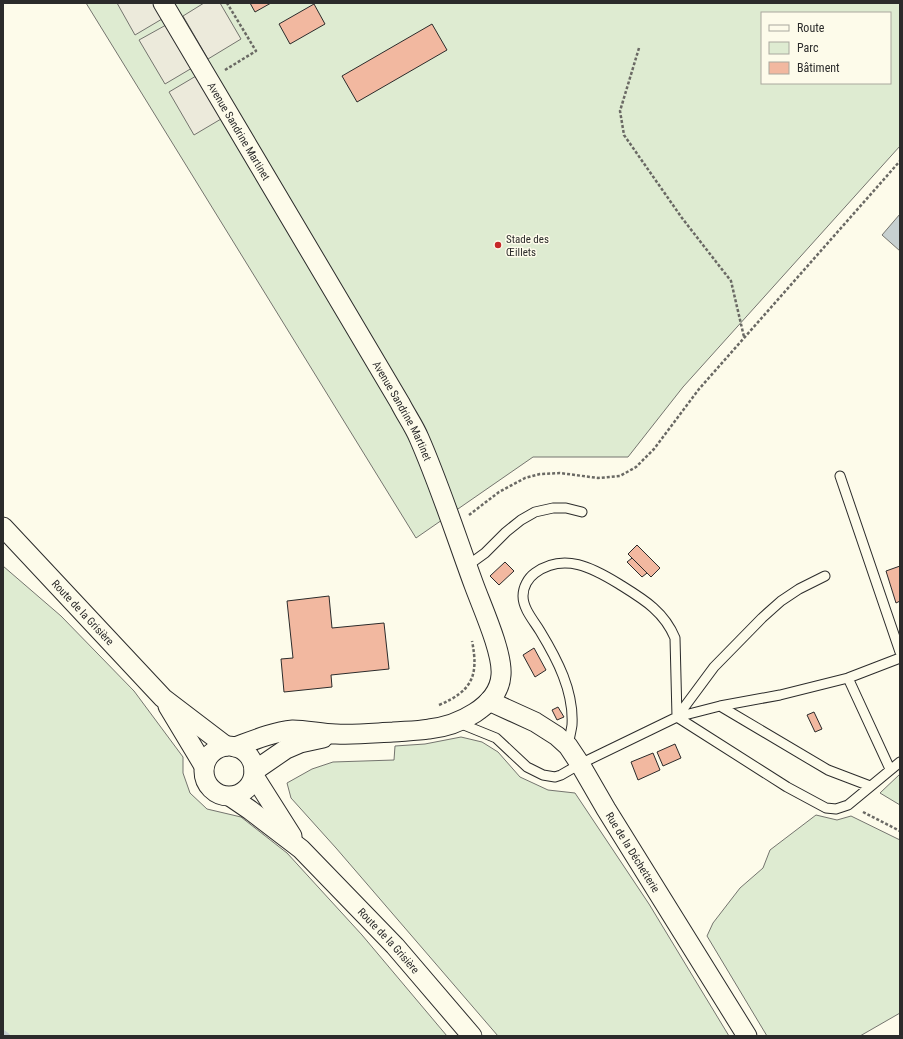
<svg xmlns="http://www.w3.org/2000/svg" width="903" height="1039" viewBox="0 0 903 1039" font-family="'Roboto Condensed',sans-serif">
<rect width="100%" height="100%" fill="#fdfbea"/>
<!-- green -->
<path fill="#deebd1" stroke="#74746e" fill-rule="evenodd" d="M86,3H900V146L683,387L628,457H533L416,538ZM762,13H890V83H762Z
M3,566L61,616L134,691L183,757V773L190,793L207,809L241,817L287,853L362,935L447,1036H3Z
M461,737L482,742L498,752L520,777L548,790L575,793L649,904L729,1036H498L336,848L291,798L287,783L312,769L333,762L394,760L395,746L425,744Z
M900,774V805L880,793Z
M816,815L837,820L851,816L900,840V1013L860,1036H767L707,936L713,923L740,888L763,868L770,850Z"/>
<!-- parking -->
<path fill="#eceadb" stroke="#74746e" d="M117,3H153L162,19L135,35Z
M204,3H220L241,39L208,59L183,16Z
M166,25L192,68L165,84L139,40Z
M196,76L221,119L194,135L169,92Z"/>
<!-- water -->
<path fill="#c7d0d0" stroke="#74746e" d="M900,214V251L882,235Z"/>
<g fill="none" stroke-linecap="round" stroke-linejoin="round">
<!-- stream -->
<path stroke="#c7d0d0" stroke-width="6" d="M3,1033L7,1036"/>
</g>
<!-- building -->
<path fill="#f2b8a0" stroke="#2b2b2b" d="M250,3H271L255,12Z
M314,4L325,24L290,44L279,24Z
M432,24L447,50L357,102L342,76Z
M637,545L660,568L651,577L628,554Z
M632,558L647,573L642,577L627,562Z
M505,562L514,571L499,585L490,576Z
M900,566V601L896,603L886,571Z
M329,596L332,628L384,623L389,669L331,675L332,687L284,692L281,659L293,658L287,601Z
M534,648L546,670L535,677L523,655Z
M558,707L564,717L557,720L552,710Z
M814,712L822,729L815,732L807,715Z
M675,744L681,758L663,766L657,752Z
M653,753L660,770L638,780L631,762Z"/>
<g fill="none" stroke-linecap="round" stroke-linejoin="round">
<!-- service casing -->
<g stroke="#2b2b2b" stroke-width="11">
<path id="service" d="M840,476L900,652
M467,566L485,553L506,532L521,520L535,512L553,508H566L582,512
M825,576L799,589L781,601L762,618L714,667L677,717L787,787L826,808L836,809L848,805L900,762
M848,678L890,769
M720,706L828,770L870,786
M459,723L496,738L527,767L543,775L555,777L561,775L580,764L677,717L720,706L780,695L848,678L900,658
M568,746C569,739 571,732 572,725C574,691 557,659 540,631C534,621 523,609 523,596C523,587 528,578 535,573C564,552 593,568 619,584C643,599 664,611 675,638L677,717"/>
</g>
<!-- minor casing -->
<g stroke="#2b2b2b" stroke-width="21">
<g id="minor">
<path id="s1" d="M163,3L400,403C406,415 414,426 419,438C440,486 456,536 474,585C482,607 503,653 501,675C499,707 457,726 429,729C417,731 405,731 393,732C374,733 355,735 336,734C322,734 307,730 293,730C273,732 254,740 235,747"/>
<path id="s2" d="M3,527L163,698L226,746"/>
<path id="s3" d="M489,701L535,722L557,736L568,746L580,764L606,809L747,1036"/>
<path d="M168,706L204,766"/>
<circle cx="229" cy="771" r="25"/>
<path d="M254,771L286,749L300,743L323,738"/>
<path d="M254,776L292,836"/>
<path id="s4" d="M231,797L250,810L301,849L395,946L472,1036"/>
</g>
</g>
<!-- path -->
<path stroke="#6a6964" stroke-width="2.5" stroke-dasharray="3 2" stroke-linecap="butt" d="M639,48L620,111L624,135L682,218L731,281L744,337
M225,70L256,51L227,3
M469,515L499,492L525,478L540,474L560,473L598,478L620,476L636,467L654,449L699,389L900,161
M439,705C472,691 479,676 472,641
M863,812L900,831"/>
<!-- service -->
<use href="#service" stroke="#fdfbea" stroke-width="9"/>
<!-- minor -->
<use href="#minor" stroke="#fdfbea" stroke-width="19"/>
</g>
<!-- markers -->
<circle fill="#c62828" stroke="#fdfbea" stroke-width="1.5" cx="498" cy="245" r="4"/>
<g text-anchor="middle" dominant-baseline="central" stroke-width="3" stroke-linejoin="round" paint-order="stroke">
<!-- street labels -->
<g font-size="11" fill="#2b2b2b" stroke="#fdfbea">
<text stroke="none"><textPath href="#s1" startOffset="149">Avenue Sandrine Martinet</textPath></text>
<text stroke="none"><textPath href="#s1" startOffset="473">Avenue Sandrine Martinet</textPath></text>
<text stroke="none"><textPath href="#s2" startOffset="117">Route de la Grisière</textPath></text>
<text stroke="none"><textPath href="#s3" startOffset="216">Rue de la Déchetterie</textPath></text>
<text stroke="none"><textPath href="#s4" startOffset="214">Route de la Grisière</textPath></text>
</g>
<!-- poi labels -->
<g font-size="11" fill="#2b2b2b" stroke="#fdfbea" text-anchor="start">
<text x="506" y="239">Stade des<tspan x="506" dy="13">Œillets</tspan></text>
</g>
</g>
<!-- border -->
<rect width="903" height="1039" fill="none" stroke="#2b2b2b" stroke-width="8"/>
<!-- legend -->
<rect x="761" y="12" width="130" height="72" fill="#fdfbea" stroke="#a9a89e"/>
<rect x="769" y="25" width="20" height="6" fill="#fdfbea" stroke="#a9a89e"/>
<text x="797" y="32" font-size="12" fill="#2b2b2b">Route</text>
<rect x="769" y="42" width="20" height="12" fill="#deebd1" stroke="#a9a89e"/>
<text x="797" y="52" font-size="12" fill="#2b2b2b">Parc</text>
<rect x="769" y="62" width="20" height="12" fill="#f2b8a0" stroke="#a9a89e"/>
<text x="797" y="72" font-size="12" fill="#2b2b2b">Bâtiment</text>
</svg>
